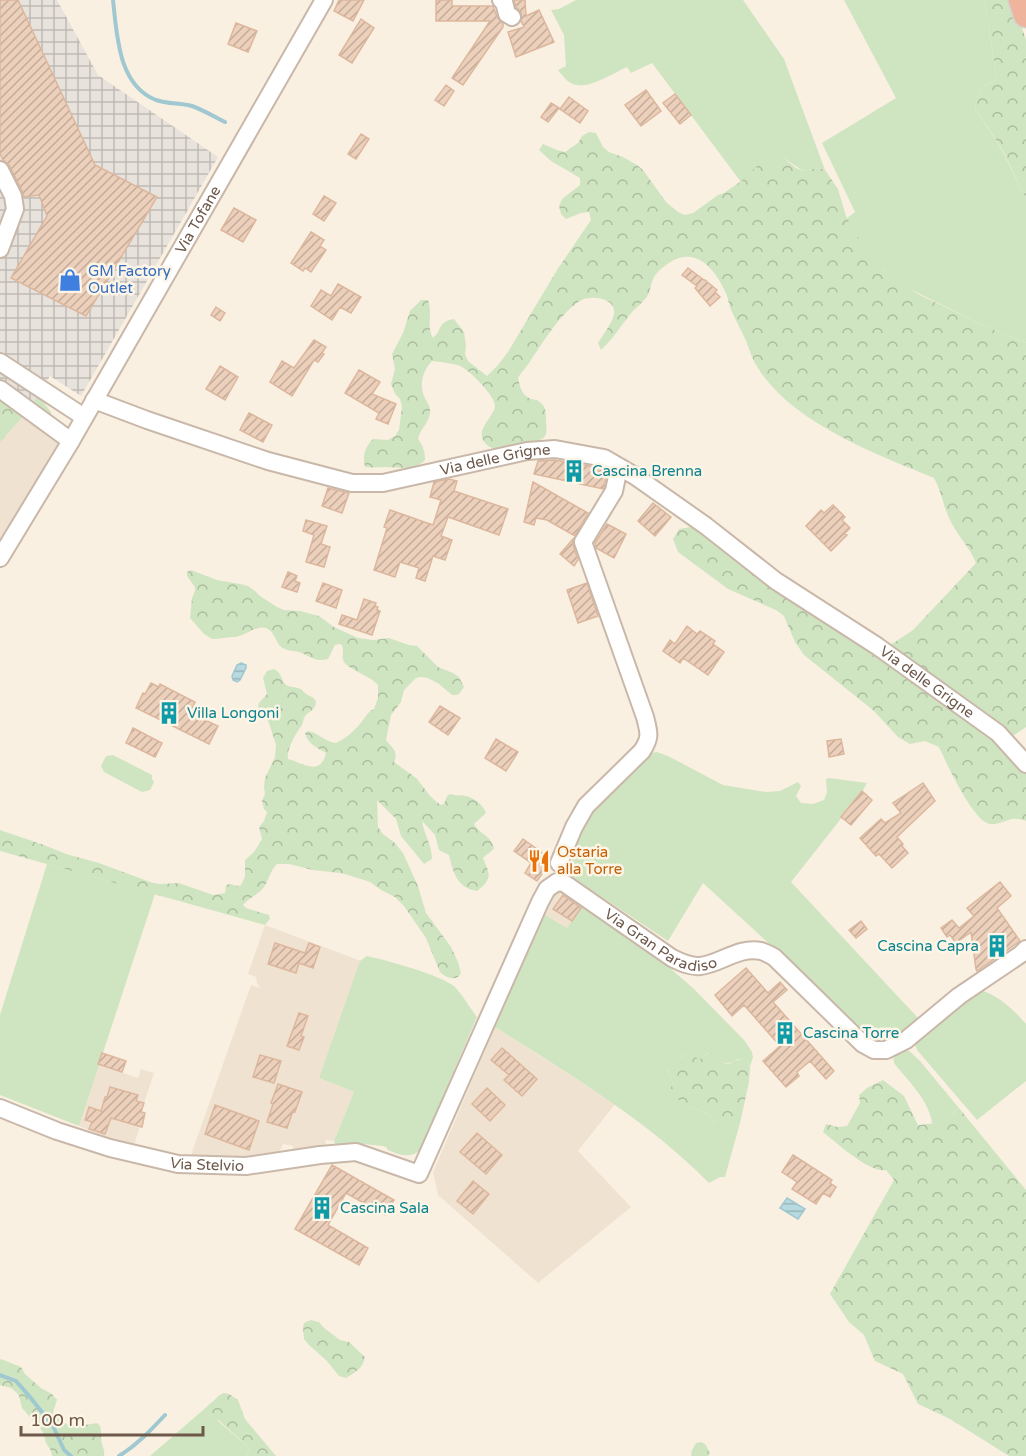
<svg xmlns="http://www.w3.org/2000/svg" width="1026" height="1456" viewBox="0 0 1026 1456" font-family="'Varela Round',sans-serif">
<defs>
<pattern id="industrial-grid" width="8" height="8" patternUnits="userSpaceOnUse" patternTransform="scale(1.5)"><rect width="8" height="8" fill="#e8e2dc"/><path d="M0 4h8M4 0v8" fill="none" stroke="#c0bab4"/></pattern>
<pattern id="forest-crowns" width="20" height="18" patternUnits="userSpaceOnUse" patternTransform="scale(1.5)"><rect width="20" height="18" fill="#cfe5c1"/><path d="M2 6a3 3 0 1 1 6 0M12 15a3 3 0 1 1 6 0" fill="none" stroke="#acbc9f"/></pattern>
<pattern id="water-rules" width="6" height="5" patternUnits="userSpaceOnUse" patternTransform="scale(1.5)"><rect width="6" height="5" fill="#b7dae1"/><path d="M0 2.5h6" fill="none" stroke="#99b4b8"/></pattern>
<pattern id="building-hatch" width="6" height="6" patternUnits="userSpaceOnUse" patternTransform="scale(1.5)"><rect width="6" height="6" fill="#ecd0bb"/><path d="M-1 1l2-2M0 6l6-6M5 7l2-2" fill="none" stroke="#c3ac9a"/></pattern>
</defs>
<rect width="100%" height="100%" fill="#faf0e1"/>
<!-- residential -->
<path fill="#f0e2d0" d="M0,380L31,407L59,440L60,444L0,548Z
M553,887L584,903L567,928L542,913Z
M265,925L361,961L319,1078L354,1092L334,1141L326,1140L325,1145L293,1149V1146L283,1144L280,1151L248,1156L195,1157L192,1155V1152L251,985L260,988L257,983L256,977L248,974Z
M495,1027L615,1104L578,1151L631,1207L538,1283L438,1195L433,1172Z
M98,1064L138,1078L141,1069L154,1073L141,1112L145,1113L133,1147L79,1126Z"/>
<!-- industrial -->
<path fill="url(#industrial-grid)" d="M0,0H57L98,75L218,157L81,396L50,376L31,407L0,380Z"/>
<!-- green -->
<path fill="#cfe5c1" d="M576,0H743L784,59L825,170L818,168L803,171L784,158L741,182L652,63L631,73L627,67C614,73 590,88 577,85C568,84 563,76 558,70L566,66L564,35L551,10L559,9Z
M844,0H984L997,79L979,90L975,108L1003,152L1026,199V343L976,322L912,290C904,282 893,278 884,270C868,256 857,237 847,218L855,212L822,143L896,98Z
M38,395L51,412V418L31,407Z
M657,752L668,756L723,785L766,792L780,791L798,782L801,786L796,796L801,803L813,804L824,800L827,792L826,779L829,778L867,783L862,792L791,882L919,1019L894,1038L888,1041L873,1039L703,883L668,941L572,877L566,872L562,864L576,827L640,757L651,753Z
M113,755L152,775V779L154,782L150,790L142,792L104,772L101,766L106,756Z
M47,864L155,894L79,1126L0,1095V1015Z
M584,903L671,969L694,989L745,1041L752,1052L753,1057L750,1067L749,1063L738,1059C725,1068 719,1060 708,1053L702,1058L698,1059L688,1053L674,1063L668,1071L673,1083L689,1106L710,1115L716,1126L735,1130L740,1123L725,1177H720L709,1183C647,1120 569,1074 495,1027L542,913L567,928Z
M367,956C385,960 442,975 455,987C462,994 470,1008 477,1017L420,1150C410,1159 399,1155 388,1150L386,1147C381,1145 377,1146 372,1145C359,1143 349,1143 336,1145L334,1141L354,1092L319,1078L360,961Z
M981,990C1000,997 1013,1009 1026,1024V1081L977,1120L917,1050L915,1045V1040Z
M906,1048L920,1061L959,1108L946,1119L935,1124L932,1123C929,1100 908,1081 894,1063L893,1056L896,1052Z
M218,1397L213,1404L218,1421L247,1446L249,1449L247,1456H150Z"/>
<!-- forest -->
<path fill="url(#forest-crowns)" d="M984,0H1013L1026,40V199L1003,151L975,108L979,90L997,79Z
M589,132L596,133L603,147L609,152L623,157L637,165L643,170L666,202L678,212L685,215L693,213L718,195L724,193L744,179L756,167L769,157L784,158L796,168L803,171L818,168L825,170L838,189L846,216L857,236L875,260L885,271L906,284L912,290L918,294L976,322L1026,343V727L1006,741L1026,757V821C1010,814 1004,825 990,824C973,822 946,762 939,747L925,741L910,744L898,737L874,711L804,655L795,642L784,616L776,610L728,589L678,552L673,539L679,529L691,527L781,590L883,650L913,630L976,563C969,546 956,534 949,518C943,505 941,490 934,478C876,454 792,423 758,368C753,361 750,352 747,343C742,332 736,321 731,310C729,305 728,298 726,293C717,274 702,251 679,258C670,261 659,269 654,277C650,284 651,292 646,298C642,303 637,307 633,311C621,325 615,337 601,350L598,343C602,336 613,322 614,314C617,297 588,294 578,302C556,319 544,341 529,363C526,368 521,372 518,378C520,386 521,394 529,398C533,400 537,399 541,403C546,407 546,414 546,420C546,424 547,431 546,434C543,443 521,444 512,446C504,448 493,452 486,444C473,431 493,418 495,407C496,396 469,370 460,366C451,363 441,362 432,361C423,371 419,383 424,396C427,403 431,406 430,413C429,423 420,429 418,439C423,446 425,451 425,460C414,472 401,467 386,467C379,467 373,468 365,467C362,456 365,447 373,439L388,440L395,436L399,430L402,407L400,399L395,394L391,384L395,369L392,354L403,333L410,311L421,300H428C433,313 426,326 433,338C443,329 437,322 454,319L464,332L466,346L465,354L468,361L487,376L498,365L508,352L557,270L591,220L589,212L581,213L566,219L561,214L559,206L562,199L580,185V178L551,161L539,150L543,144L557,150L565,152L578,143L582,136Z
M0,394L26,413L0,442Z
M191,570L217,580L240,584L248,586L255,591L260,596L277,607L284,610L300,611L319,616L334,627L358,638L373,640L389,638L409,645L417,646L438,667L453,673L459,677L464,687L459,694L456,695H452L439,684L428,678L420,677L416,678L404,690L401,702L391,715L386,740C392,748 399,751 394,762C400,767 415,776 418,780C424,788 432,800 441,805L444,804L447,796L450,794C456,796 461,795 466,796C475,798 483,805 486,813L474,824C480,835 490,834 494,848C491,853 486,854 483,858C490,874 493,879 477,891C457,888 453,872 449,855L439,850L435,835L422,821C424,834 432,845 432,859L424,864L401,836L396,819L377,800L378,827L383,834L395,843L403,853L418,886L426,913L451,947L458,962L461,973C457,982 446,978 440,972L426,938L404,906L395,897L381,890L370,882L348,875L340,873L313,870L289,864H277C270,871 269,880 264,887C258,895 249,898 243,905L246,908L269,915L270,919L265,925L0,851V830L44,845L66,854L99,863L153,883L160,884L179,883L213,895L225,893L226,885L230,884L238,886L241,885L245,877V860L254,852L262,839L259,827L264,821L267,812L264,809L262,801L265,794L264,787L265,778L275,757L276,745L269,723L258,706L259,703L267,694L263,678L267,671L274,669C283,673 281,683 288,686C291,687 295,687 298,688C304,690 300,689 305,693C310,697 319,698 315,706C313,711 308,712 305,716C303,719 303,723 302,725C296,733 286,750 288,759C303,763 320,777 326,753C317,748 307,743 305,733L308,731C319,733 325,742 336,743C345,739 354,731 360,724C365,718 367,712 374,709L378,698V685C371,676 346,669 343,660C342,655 344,650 342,645L339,644L335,645L328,659C317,662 312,658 302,653C294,650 287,652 280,646C275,640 274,631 266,628C257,625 245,636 235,637C228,637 219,639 212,639L204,634L190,618L192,598L195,591V587L187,576V572Z
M712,1052C715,1055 720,1061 724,1063C734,1067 733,1054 749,1063L750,1067L749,1082L740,1123L735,1130L723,1131L716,1126L710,1115L689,1106L674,1097L670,1090L673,1083C670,1076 666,1070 670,1064L674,1063L688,1053L699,1059C704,1058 706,1053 712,1052Z
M883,1080L904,1096L918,1125C939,1123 942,1123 959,1108L1026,1190V1456H1009L950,1419L918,1404L903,1374L875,1361L864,1335L849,1322L830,1294L894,1180L886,1170C869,1173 837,1143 823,1132L826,1124L837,1127L847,1126L860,1103L859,1095L867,1088Z
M311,1320L319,1322L324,1328L340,1340L349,1342L365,1357C363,1368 356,1372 346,1378L339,1376L327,1361L309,1345L304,1339L303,1327L304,1323Z
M1,1359L21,1367L25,1374L41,1388L52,1394L57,1400L53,1412C66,1430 77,1426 97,1423L100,1426C102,1432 100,1438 102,1443C103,1449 105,1450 104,1456H52L51,1451L46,1443L43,1432L22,1408L19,1396L17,1393L11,1388L0,1385V1360Z
M224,1393L229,1394L238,1400L245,1419L276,1456H247L249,1449L247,1446L213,1415C209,1406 215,1396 224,1393Z
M702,1442L706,1445L710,1454L708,1456H691L692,1450L696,1443Z"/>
<!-- water -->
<path fill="url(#water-rules)" stroke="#9fc8d1" stroke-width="1.5" d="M241,663L246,665V668L240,680L237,682L233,680L232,676L237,665Z
M787,1198L805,1209L798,1219L780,1208Z"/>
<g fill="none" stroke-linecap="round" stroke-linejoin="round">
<!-- stream -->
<path stroke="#9fc8d1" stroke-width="4" d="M113,0C117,35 118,85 156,100C167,104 180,103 192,106C203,110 215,117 225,122
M0,1375L16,1381L30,1397L53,1426L64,1450L71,1456
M119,1456C137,1445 151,1430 165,1415"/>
</g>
<!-- building -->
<path fill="url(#building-hatch)" stroke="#ddb79d" stroke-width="1.5" d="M0,0H18L95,165L157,197L86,316L11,278L47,216L39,195L24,197L22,191L9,165L3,160L0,153Z
M339,0H364L353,21L334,11Z
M436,0H452V6H493L497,17L503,24V27L463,85L452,78L490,21H436Z
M514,0H525L526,16L539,10L554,42L516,57L508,32L524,27L521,21V12L516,7Z
M361,19L374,28L352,63L339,55Z
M236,23L257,31L248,52L228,44Z
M446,85L454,91L444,106L435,100Z
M646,90L661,111L641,126L625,105Z
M675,94L691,115L680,124L663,103Z
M569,97L588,111L580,123L560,109Z
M551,103L559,108L548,122L541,117Z
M361,134L369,139L356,159L348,154Z
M324,196L336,203L324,221L313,214Z
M234,208L256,220L243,242L221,230Z
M311,232L324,240L320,246L326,250L311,272L305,268L303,271L291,263Z
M688,268L704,280H705L717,290L715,292L720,297L710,306L695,288L697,286L682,275Z
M338,284L361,297L351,313L340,307L332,320L311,306L321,290L331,296Z
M216,307L225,313L220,321L211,315Z
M314,340L326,347L322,353L324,354L318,362L314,360L292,396L270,382L282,361L294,368Z
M220,366L238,377L225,400L206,389Z
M359,370L380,382L372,394L396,404L388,424L376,419L379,413L345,393Z
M249,413L272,425L263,442L240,430Z
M554,460L600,468L607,472L604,487L603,489L534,474L538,461Z
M449,479L457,481L454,491L508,509L499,535L448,517L441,536L452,540L445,560L433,556L425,581L416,578L419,568L400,562L395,577L374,570L387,528L384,527L390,510L433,525L441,500L430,497L434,482Z
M533,482L588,513L575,536L547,520L536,518L534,525L524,522Z
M328,488L349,493L342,513L322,506Z
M653,503L671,517L655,536L638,521Z
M833,505L845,517L842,520L850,528L844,534L847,535L831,551L806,526L821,510L824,513Z
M306,520L327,526L321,544L330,547L324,567L306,562L314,535L303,531Z
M607,524L626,534L614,558L596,548L595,543Z
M573,539V545L578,560L574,566L560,554Z
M288,572L297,576L295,581L300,583L297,592L282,587Z
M323,583L342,590L336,608L316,601Z
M587,583L598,616L578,623L567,590Z
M364,599L376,603L375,606L378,607L377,610L380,611L372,635L339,624L342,615L357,620Z
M687,626L697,634L700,631L715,641L713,644L724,652L708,675L683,658L680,663L663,651L670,640L675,644Z
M151,683L159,687L160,684L195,702L190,713L218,726L209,744L136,708L143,693L145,694Z
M440,706L460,718L448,735L429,722Z
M133,728L162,743L155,757L126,743Z
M496,739L518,752L506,771L485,758Z
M841,739L844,754L829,757L827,741Z
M923,783L935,801L897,837L903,844L902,846L908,853L892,868L879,854L876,856L860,838L881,819L885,823L901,813L893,803Z
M862,791L872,800L851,825L841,817Z
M523,839L550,858L549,864L537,881L525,873L531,863L514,851Z
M1000,882L1011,896L997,908L1020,941L977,971L976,969L971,932L956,943L950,935L947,937L941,928L952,920L959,928L974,916L967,908Z
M563,895L581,908L572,921L553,909Z
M861,921L867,929L856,938L849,930Z
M275,943L305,953L309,943L320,947L313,968L299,963L296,973L268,964Z
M746,968L768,993L780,982L787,990L773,1002L834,1071L826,1079L810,1061L797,1072L799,1076L786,1087L763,1061L780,1046L744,1005L732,1016L715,995Z
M299,1013L308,1016L301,1036L304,1037L299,1050L287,1046Z
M502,1048L537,1079L522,1096L504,1080L509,1075L491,1060Z
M102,1053L126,1061L122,1072L98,1064Z
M260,1055L281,1061L274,1083L253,1077Z
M278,1084L302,1092L295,1112L293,1111L287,1128L267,1122L273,1104L271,1103Z
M110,1087L138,1095L136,1101L144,1103L141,1112L145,1113L142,1127L111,1118L105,1134L89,1129L92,1122L85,1120L89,1107L101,1111L105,1097H107Z
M487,1088L505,1105L490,1121L472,1104Z
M215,1105L259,1121L249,1150L205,1134Z
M477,1133L502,1155L486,1174L460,1152Z
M793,1155L832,1180L830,1183L836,1187L830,1197L823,1193L816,1204L792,1189L797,1182L782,1172Z
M332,1165L394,1200L385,1215L346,1193L328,1225L368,1248L359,1265L295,1229Z
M473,1181L489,1194L473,1214L457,1201Z"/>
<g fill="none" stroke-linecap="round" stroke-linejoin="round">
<!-- minor casing -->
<g stroke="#c9b8a9" stroke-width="20">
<g id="minor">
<path d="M501,0L504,2L507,14L512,17"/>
<path d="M0,170L13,196L15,209L0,249"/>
<path d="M0,362L84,417"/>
<path d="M0,389L71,441"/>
<path id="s1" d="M94,400L147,420L268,461L352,483H383L527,451L555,449L604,458L635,476L706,526L776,581L877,646L998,733L1026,764"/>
<path id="s2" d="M0,558L71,441L324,0"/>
<path d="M559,863L574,827L586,806L642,751C651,737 649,733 645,717L583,542L614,491L619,467"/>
<path id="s3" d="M0,1108L57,1131L110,1148L178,1164L246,1166L320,1155L356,1152L419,1174L540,902L547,889L557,882L564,883L672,958C680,962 690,967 700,966C720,964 739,946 761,951C765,952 770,955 774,957L863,1044L874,1050H886L906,1040L959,996L1021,954L1026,949"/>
</g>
</g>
<!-- highway casing -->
<g stroke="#d6d0cc" stroke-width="27">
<path id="highway" d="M1021,0L1026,15"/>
</g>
<!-- minor -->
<use href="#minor" stroke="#fff" stroke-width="16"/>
<!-- highway -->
<use href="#highway" stroke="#efb49c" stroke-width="24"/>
</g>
<!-- icons -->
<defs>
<g id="shop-bare" transform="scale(1.8)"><path d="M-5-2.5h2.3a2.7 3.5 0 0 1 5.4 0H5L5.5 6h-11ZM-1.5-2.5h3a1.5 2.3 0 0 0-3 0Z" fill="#3f7fe0" stroke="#fdf5e6" stroke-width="2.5" paint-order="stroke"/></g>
<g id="building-bare" transform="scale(1.8)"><path d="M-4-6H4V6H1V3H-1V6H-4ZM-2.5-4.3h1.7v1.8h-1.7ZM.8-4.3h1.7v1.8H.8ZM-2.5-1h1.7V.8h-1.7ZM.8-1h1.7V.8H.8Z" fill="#0f9aa8" stroke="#fdf5e6" stroke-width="2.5" paint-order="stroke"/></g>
<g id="restaurant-bare" transform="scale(1.8)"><path d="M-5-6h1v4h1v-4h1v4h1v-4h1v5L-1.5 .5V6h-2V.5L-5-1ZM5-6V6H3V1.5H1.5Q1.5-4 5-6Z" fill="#e8710a" stroke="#fdf5e6" stroke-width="2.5" paint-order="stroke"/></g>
</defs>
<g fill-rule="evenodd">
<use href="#shop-bare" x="70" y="280"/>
<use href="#building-bare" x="574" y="471"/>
<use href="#building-bare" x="169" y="713"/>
<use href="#restaurant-bare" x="539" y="861"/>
<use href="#building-bare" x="997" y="946"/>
<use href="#building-bare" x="785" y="1033"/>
<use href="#building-bare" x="322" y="1208"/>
</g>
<g text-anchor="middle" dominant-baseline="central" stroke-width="5" stroke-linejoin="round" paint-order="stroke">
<!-- street labels -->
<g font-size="15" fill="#6e584a" stroke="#fdf5e6">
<text stroke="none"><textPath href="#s2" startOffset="392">Via Tofane</textPath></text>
<text stroke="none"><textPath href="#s1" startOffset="417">Via delle Grigne</textPath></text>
<text stroke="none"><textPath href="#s1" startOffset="921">Via delle Grigne</textPath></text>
<text stroke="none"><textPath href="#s3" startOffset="879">Via Gran Paradiso</textPath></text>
<text stroke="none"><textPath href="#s3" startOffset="216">Via Stelvio</textPath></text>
</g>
<!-- shop labels -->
<g font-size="15" fill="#366cbe" stroke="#fdf5e6" text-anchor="start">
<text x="88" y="271">GM Factory<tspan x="88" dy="17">Outlet</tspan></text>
</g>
<!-- culture labels -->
<g font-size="15" fill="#0d838f" stroke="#fdf5e6" text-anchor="start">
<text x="592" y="471">Cascina Brenna</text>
<text x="187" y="713">Villa Longoni</text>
<text x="979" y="946" text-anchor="end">Cascina Capra</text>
<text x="803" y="1033">Cascina Torre</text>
<text x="340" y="1208">Cascina Sala</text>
</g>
<!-- food labels -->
<g font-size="15" fill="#c56008" stroke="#fdf5e6" text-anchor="start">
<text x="557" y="852">Ostaria<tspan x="557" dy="17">alla Torre</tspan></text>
</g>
</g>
<!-- scale -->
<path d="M21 1426v9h182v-9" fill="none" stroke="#6e584a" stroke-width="3"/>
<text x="30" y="1426" font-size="18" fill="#6e584a" stroke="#fdf5e6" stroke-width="4.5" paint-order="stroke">100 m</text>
</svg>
